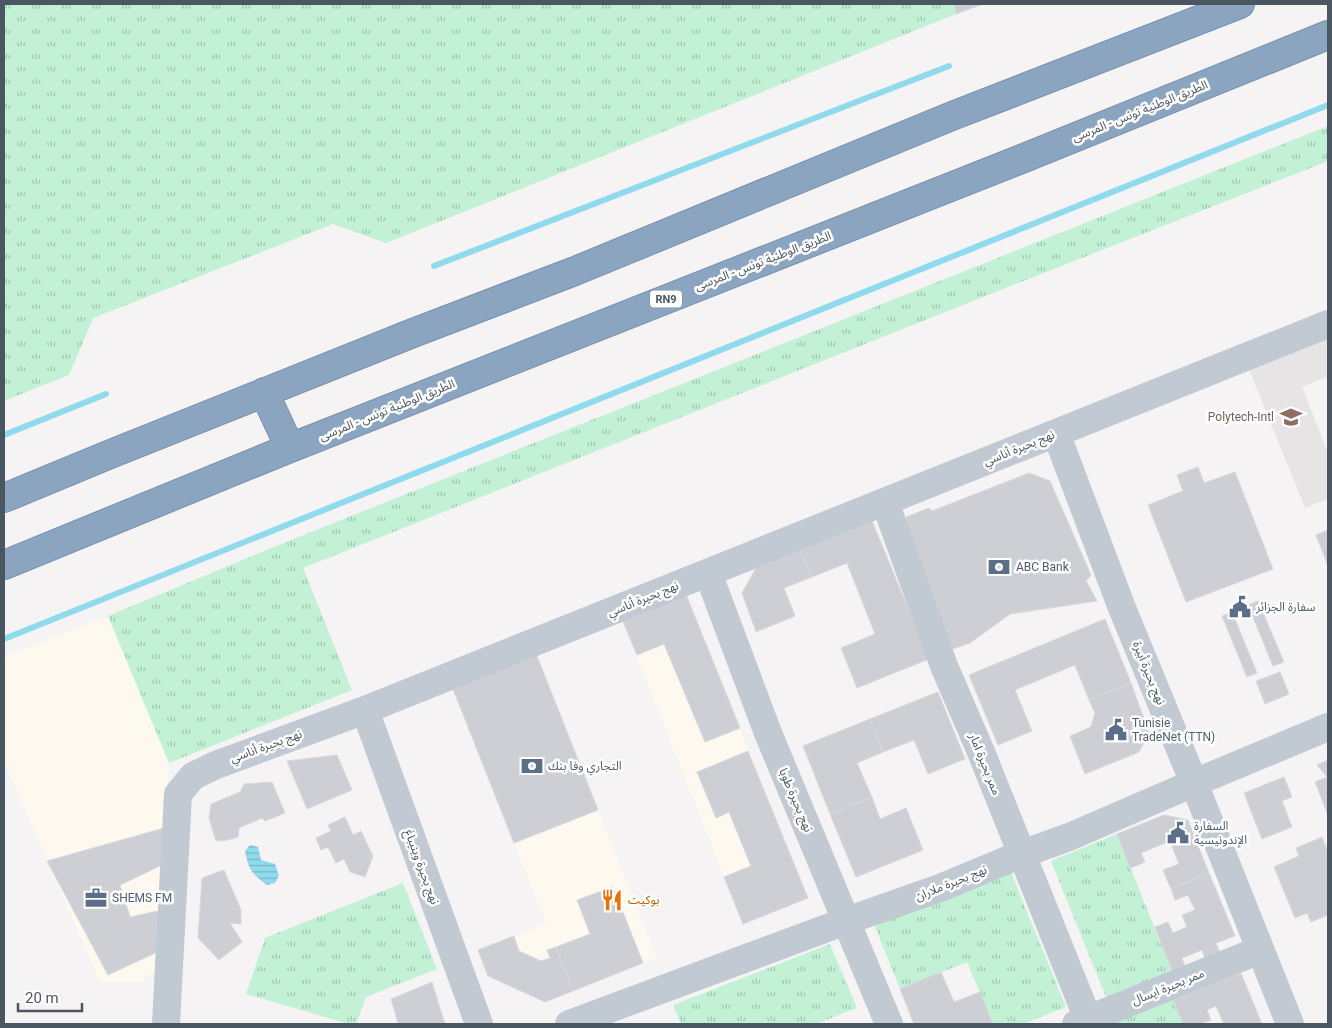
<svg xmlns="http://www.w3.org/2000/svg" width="1332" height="1028" viewBox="0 0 1332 1028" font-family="Roboto,'Noto Sans Arabic',sans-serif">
<defs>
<pattern id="grass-tufts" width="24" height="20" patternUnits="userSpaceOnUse" patternTransform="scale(1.25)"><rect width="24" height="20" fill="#c3f1d5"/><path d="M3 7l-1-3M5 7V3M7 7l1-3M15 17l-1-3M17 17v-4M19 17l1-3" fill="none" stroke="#a0c6b0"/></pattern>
<pattern id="water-rules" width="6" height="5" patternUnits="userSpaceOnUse" patternTransform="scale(1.25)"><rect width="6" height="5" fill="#90daee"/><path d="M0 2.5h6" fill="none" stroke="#78b4c4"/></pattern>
</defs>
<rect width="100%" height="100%" fill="#f5f3f3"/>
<!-- commercial -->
<path fill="#fdf9ef" d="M685,592L808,898L743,924L621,617Z
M108,616L169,763L154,971L142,982H100L4,761V657Z
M598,810L657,958L545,1002L488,976L478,950L546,924L514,843Z"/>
<!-- education -->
<path fill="#e6e4e5" d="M1328,337V376L1302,387L1326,448H1328V499L1305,508L1249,369Z"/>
<!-- grass -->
<path fill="url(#grass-tufts)" d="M4,4H954L956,14L386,243L333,224L93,318L69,375L4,401Z
M1328,126V161L998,291L303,568L352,690L169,763L108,616L291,540Z
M1117,834L1172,971L1106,997L1051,861Z
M1010,870L1066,1007L1023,1024H993L967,962L900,989L874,924Z
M403,883L437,969L366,997L356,1024H349L246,994L265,938Z
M830,944L857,1008L816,1024H681L673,1005Z
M1173,1000L1183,1024H1112Z"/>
<!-- water -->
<path fill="url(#water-rules)" d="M250,845L258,847L261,860L275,864L279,876L275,883L267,885C251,873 249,870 245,851Z"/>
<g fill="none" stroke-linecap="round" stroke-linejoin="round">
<!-- stream -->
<path stroke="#90daee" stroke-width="6" d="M434,266L949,66
M4,435L106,394
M4,639L1328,105"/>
</g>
<!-- building -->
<path fill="#cdcfd5" stroke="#d7d9de" d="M954,4H983L956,14Z
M1198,467L1204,483L1235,472L1273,569L1186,602L1148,505L1183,491L1177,475Z
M1029,473L1050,481L1091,575L1086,581L1097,601L1010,614L970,643L944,652L908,558L906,517L929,508L932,511Z
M872,521L929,659L857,688L841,648L875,634L847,563L812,577L800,550Z
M1328,530V566L1316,535Z
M800,550L812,577L784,588L795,616L756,632L742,593L756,568Z
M685,592L740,728L705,742L664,644L637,655L621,617Z
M1258,601L1284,662L1273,666L1248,605Z
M1232,612L1257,673L1247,677L1222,616Z
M1105,619L1131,683L1089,700L1075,665L1015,690L1032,731L998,745L969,675Z
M535,651L598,810L514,843L451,684Z
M1280,672L1289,694L1265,704L1256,681Z
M1131,683L1149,733L1139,752L1085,774L1070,736L1091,727L1095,713L1089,700Z
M938,692L965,759L928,774L914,740L883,752L870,719Z
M870,719L883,752L857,763L872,797L830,814L803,746Z
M748,751L808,898L743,924L724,877L751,866L729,812L716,818L697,772Z
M337,755L352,790L307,809L287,761Z
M1328,760V815L1315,782L1327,777L1317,765Z
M1284,777L1292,797L1282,801L1292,827L1262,839L1244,793Z
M272,782L285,813L265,821L262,818L239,828L238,837L228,840L216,841L209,818L211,804L240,792L244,784Z
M872,797L880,819L906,808L923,850L856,877L830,814Z
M1164,815L1188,820L1209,873L1171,889L1163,870L1179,864L1170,841L1141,853L1145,862L1130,868L1117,834Z
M345,817L353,835L361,831L373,856L365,877L350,872L344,859L336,863L328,847L321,850L316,838L331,831L328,825Z
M164,828L162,865L120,885L130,917L158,911L164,949L108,975L47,861Z
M1322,837L1328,852V915L1311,922L1307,913L1295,918L1274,867L1299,856L1296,848Z
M224,870L241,910V924L230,923L242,942L219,960L198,938L202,878Z
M1209,873L1235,936L1216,943L1220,953L1205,959L1202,950L1182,958L1185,966L1172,971L1155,927L1168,922L1173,933L1187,927L1182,915L1195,910L1188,895L1175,900L1171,889Z
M613,887L643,963L573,991L556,947L590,934L577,900Z
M514,936L519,951L541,961L550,958L547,950L556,947L573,991L545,1002L488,976L478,950Z
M941,972L954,1002L980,992L993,1024H914L900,989Z
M1241,973L1262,1024H1224L1216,1006L1207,1010L1211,1020L1200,1024H1183L1173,1000Z
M432,982L445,1024H403L398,1023L391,999Z"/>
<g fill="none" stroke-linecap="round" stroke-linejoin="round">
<!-- highway casing -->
<g stroke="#7690ad" stroke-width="30">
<path id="highway" d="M264,392L290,448
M4,498L113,453L413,333L575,271L952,116L1240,4
M4,565L290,448L1019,160L1328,35"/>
</g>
<!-- minor -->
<path stroke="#c1cad2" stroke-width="28" d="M1056,433L1122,608L1194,783L1290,1024
M885,502L944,666L981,752L1090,1024
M708,573L768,733L889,1024
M365,710L479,1024
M166,1024L178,794L193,776L216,765L365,710L1328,324
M569,1024L846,921L940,888L1022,854L1069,837L1194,783L1328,727
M1076,1024L1260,950"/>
<!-- highway -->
<use href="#highway" stroke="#8ba5c1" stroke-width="28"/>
</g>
<!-- icons -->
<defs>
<g id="university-bare" transform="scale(1.725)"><path d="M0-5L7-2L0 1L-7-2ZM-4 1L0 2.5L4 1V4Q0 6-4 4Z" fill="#8d6e63" stroke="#fff" stroke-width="2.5" paint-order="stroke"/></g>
<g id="bank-bare" transform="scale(1.725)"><path d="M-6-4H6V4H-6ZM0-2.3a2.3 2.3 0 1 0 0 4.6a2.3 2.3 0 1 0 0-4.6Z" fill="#5c6f8a" stroke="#fff" stroke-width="2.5" paint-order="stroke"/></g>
<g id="civic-bare" transform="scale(1.725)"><path d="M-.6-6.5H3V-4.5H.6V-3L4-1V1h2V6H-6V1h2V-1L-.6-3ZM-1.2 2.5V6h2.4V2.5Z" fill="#5c6f8a" stroke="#fff" stroke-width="2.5" paint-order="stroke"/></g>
<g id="office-bare" transform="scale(1.725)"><path d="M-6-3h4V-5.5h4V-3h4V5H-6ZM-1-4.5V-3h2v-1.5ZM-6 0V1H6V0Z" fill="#5c6f8a" stroke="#fff" stroke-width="2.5" paint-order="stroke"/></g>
<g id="restaurant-bare" transform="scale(1.725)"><path d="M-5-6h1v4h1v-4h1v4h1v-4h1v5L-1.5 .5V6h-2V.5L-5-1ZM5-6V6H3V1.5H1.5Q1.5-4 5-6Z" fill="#e8710a" stroke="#fff" stroke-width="2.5" paint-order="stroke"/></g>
</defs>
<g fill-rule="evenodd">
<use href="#university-bare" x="1291" y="417"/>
<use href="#bank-bare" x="999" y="567"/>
<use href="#civic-bare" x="1240" y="607"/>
<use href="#civic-bare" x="1116" y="730"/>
<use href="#bank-bare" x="532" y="766"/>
<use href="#civic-bare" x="1178" y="833"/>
<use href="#office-bare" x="96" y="898"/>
<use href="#restaurant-bare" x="612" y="900"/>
</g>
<g text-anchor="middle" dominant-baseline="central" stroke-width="5" stroke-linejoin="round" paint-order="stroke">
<!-- shield labels -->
<rect fill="#fff" stroke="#808990" stroke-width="1" x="650" y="290.5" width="32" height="17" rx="4"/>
<g font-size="11" font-weight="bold" fill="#4a5661">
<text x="666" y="299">RN9</text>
</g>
<!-- street labels -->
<g font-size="12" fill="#4a5661" stroke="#fff">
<text transform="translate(1140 111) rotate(-22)">الطريق الوطنية تونس - المرسى</text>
<text transform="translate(763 261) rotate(-21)">الطريق الوطنية تونس - المرسى</text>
<text transform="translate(387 410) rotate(-22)">الطريق الوطنية تونس - المرسى</text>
<text transform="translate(1019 448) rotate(-22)">نهج بحيرة أناسي</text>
<text transform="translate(643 599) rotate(-22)">نهج بحيرة أناسي</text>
<text transform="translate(1149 673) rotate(68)">نهج بحيرة أبيرة</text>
<text transform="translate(266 746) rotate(-20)">نهج بحيرة أناسي</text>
<text transform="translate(985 764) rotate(68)">ممر بحيرة امار</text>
<text transform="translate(796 800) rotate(67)">نهج بحيرة طوبا</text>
<text transform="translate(422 867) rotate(70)">نهج بحيرة وينيباغ</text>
<text transform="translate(951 883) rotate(-22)">نهج بحيرة ملاران</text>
<text transform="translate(1168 987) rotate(-22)">ممر بحيرة ايسال</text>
</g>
<!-- education labels -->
<g font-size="12" fill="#785e54" stroke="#fff" text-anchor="end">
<text x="1274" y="417">Polytech-Intl</text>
</g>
<!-- service labels -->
<g font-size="12" fill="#4e5e75" stroke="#fff" text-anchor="start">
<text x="1016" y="567">ABC Bank</text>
<text x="1256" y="607">سفارة الجزائر</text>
<text x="1132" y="723">Tunisie<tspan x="1132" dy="14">TradeNet (TTN)</tspan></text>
<text x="548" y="766">التجاري وفا بنك</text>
<text x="1194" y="826">السفارة<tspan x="1194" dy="14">الإندونيسية</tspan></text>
<text x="112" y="898">SHEMS FM</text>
</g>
<!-- food labels -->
<g font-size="12" fill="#c56008" stroke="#fff" text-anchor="start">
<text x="628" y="900">بوكيت</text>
</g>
</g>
<!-- border -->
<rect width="1332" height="1028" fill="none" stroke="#4a5661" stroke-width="10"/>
<!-- scale -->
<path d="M18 1003v8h64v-8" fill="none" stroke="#4a5661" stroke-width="2.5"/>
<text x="25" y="1003" font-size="15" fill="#4a5661" stroke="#ffffff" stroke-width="4" paint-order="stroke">20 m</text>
</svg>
